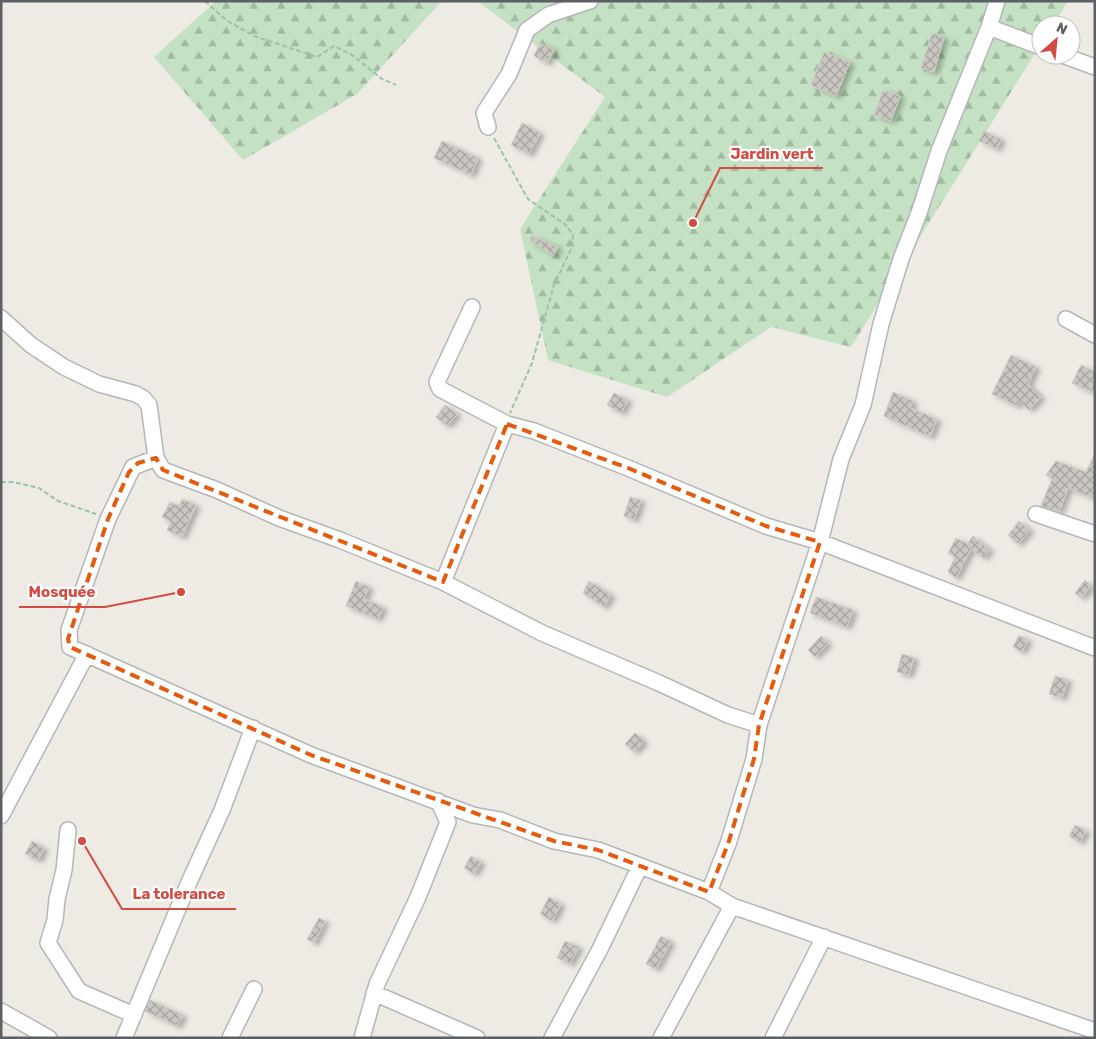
<svg xmlns="http://www.w3.org/2000/svg" width="1096" height="1039" viewBox="0 0 1096 1039" font-family="Rubik,sans-serif">
<defs>
<pattern id="forest-firs" width="22" height="20" patternUnits="userSpaceOnUse" patternTransform="scale(1.25)"><rect width="22" height="20" fill="#c4e1c3"/><path d="M5 1l3.5 6h-7zM16 11l3.5 6h-7z" fill="#a2baa2"/></pattern>
<pattern id="building-cross-hatch" width="8" height="8" patternUnits="userSpaceOnUse" patternTransform="scale(1.25)"><rect width="8" height="8" fill="#cac7c2"/><path d="M0 0l8 8M0 8l8-8" fill="none" stroke="#a7a5a1"/></pattern>
<filter id="shadow"><feDropShadow dx="4.5" dy="2.5" stdDeviation="2.5" flood-color="#0004"/></filter>
</defs>
<rect width="100%" height="100%" fill="#edebe4"/>
<!-- forest -->
<path fill="url(#forest-firs)" d="M216,1H442L357,94L243,160L154,57Z
M477,1H1068L1053,25H1041V44L851,347L771,327L667,397L548,360L520,229L605,97Z"/>
<!-- building -->
<path fill="url(#building-cross-hatch)" stroke="#d1ccc3" filter="url(#shadow)" d="M932,33L944,37L934,72L921,68Z
M540,43L554,50L547,63L534,56Z
M824,52L850,62L836,96L811,85Z
M883,90L900,96L891,121L874,115Z
M522,123L540,133L529,154L511,145Z
M984,131L1001,139L997,149L979,141Z
M442,141L478,158L471,175L434,158Z
M532,236L558,247L554,255L530,241Z
M1011,355L1036,367L1028,384L1041,397L1029,410L1020,401L1017,406L992,394Z
M1081,365L1095,372V379L1089,391L1072,383Z
M893,392L913,401L910,408L937,419L930,437L884,416Z
M614,393L628,400L621,413L607,405Z
M445,405L457,414L447,426L436,417Z
M1095,453V499L1068,488L1059,512L1041,506L1052,479L1046,475L1056,461L1086,472Z
M630,497L641,500L634,520L624,516Z
M182,499L196,505L182,537L167,530L171,522L162,517L170,502L179,506Z
M1019,521L1030,530L1018,544L1008,535Z
M973,536L990,550L983,558L971,549L956,578L948,572L955,557L948,553L956,538L967,544Z
M1085,580L1091,586L1081,598L1075,593Z
M356,581L369,587L364,599L383,607L378,619L346,606Z
M589,581L611,595L604,607L583,593Z
M816,597L853,610L847,627L810,613Z
M1019,635L1028,640L1022,652L1013,647Z
M821,636L828,643L815,657L808,650Z
M902,654L914,658L909,675L897,672Z
M1055,676L1068,680L1062,698L1049,694Z
M635,733L644,742L634,752L625,744Z
M1075,825L1086,831L1080,842L1069,836Z
M32,841L44,848L38,860L25,854Z
M471,856L481,862L474,874L464,868Z
M549,897L561,904L552,921L540,914Z
M319,918L325,921L314,943L307,939Z
M661,936L671,942L656,969L646,964Z
M565,941L579,947L570,964L557,958Z
M150,1000L183,1015L177,1026L145,1011Z"/>
<g fill="none" stroke-linecap="round" stroke-linejoin="round">
<!-- minor casing -->
<g stroke="#b4b6b9" stroke-width="18">
<path id="minor" d="M989,27L1041,47
M1062,55L1095,67
M488,127L484,113L509,74L527,30L548,15L590,1
M472,307L437,382L440,389L507,424L534,431L628,468L766,526L820,542L1095,648
M1,318L31,345L64,367L99,384L136,394L143,398L149,405L156,458L163,470L217,490L279,518L340,540L443,582L542,633L659,683L728,715L759,725
M1066,319L1095,335
M156,458L133,467L108,519L69,630L70,647L311,755L473,815L500,820L554,841L598,850L709,892L732,906L1095,1031
M1036,514L1095,534
M443,582L507,424
M1,816L87,654
M68,830L64,870L57,899L55,920L48,943L79,991L134,1015
M709,892L728,844L754,759L759,725L820,542L841,459L863,405L881,324L901,259L919,213L939,151L989,27L997,1
M374,993L477,1038
M1,1011L49,1038
M124,1038L190,880L222,810L253,728
M230,1038L254,989
M362,1038L377,984L418,897L448,822L438,801
M552,1038L600,949L640,866
M661,1038L732,906
M773,1038L824,937"/>
</g>
<!-- path -->
<path stroke="#9dc2a7" stroke-width="2" stroke-dasharray="5 2.5" stroke-linecap="butt" d="M205,1L226,20L254,36L317,57L334,46L352,55L382,79L396,85
M494,138L528,199L566,225L573,235L572,247L554,285L532,363L510,413
M1,482H13L39,488L58,501L96,514"/>
<!-- minor -->
<use href="#minor" stroke="#fff" stroke-width="15"/>
</g>
<!-- marked area -->
<path fill="none" stroke="#e8590c" stroke-width="4" stroke-dasharray="10 6" stroke-linejoin="round" d="M507,424L628,468L766,526L820,542L759,725L754,759L728,844L709,892L598,850L554,841L311,755L70,647L68,639L108,519L129,472L138,463L156,458L163,470L443,582Z"/>
<!-- callouts -->
<path fill="none" stroke="#d44b42" stroke-width="2" d="M693 223L720 168H823M181 592L105 607H19M82 841L122 909H236"/>
<g fill="#d44b42" stroke="#fff" stroke-width="2">
<circle cx="693" cy="223" r="5"/>
<circle cx="181" cy="592" r="5"/>
<circle cx="82" cy="841" r="5"/>
</g>
<g font-size="15" text-anchor="middle" font-weight="bold" fill="#d44b42" stroke="#fff" stroke-width="4.5" stroke-linejoin="round" paint-order="stroke">
<text x="772" y="159">Jardin vert</text>
<text x="62" y="597">Mosquée</text>
<text x="179" y="899">La tolerance</text>
</g>
<!-- border -->
<rect width="1096" height="1039" fill="none" stroke="#5c5f63" stroke-width="5"/>
<!-- north arrow -->
<g transform="translate(1056 40) rotate(27)"><circle r="24" fill="#ffffff" stroke="#bebfc1"/>
<path d="M0-4L9 19L0 12L-9 19Z" fill="#d44b42"/>
<text y="-8" font-size="14" font-weight="bold" text-anchor="middle" fill="#5c5f63">N</text>
</g>
</svg>
